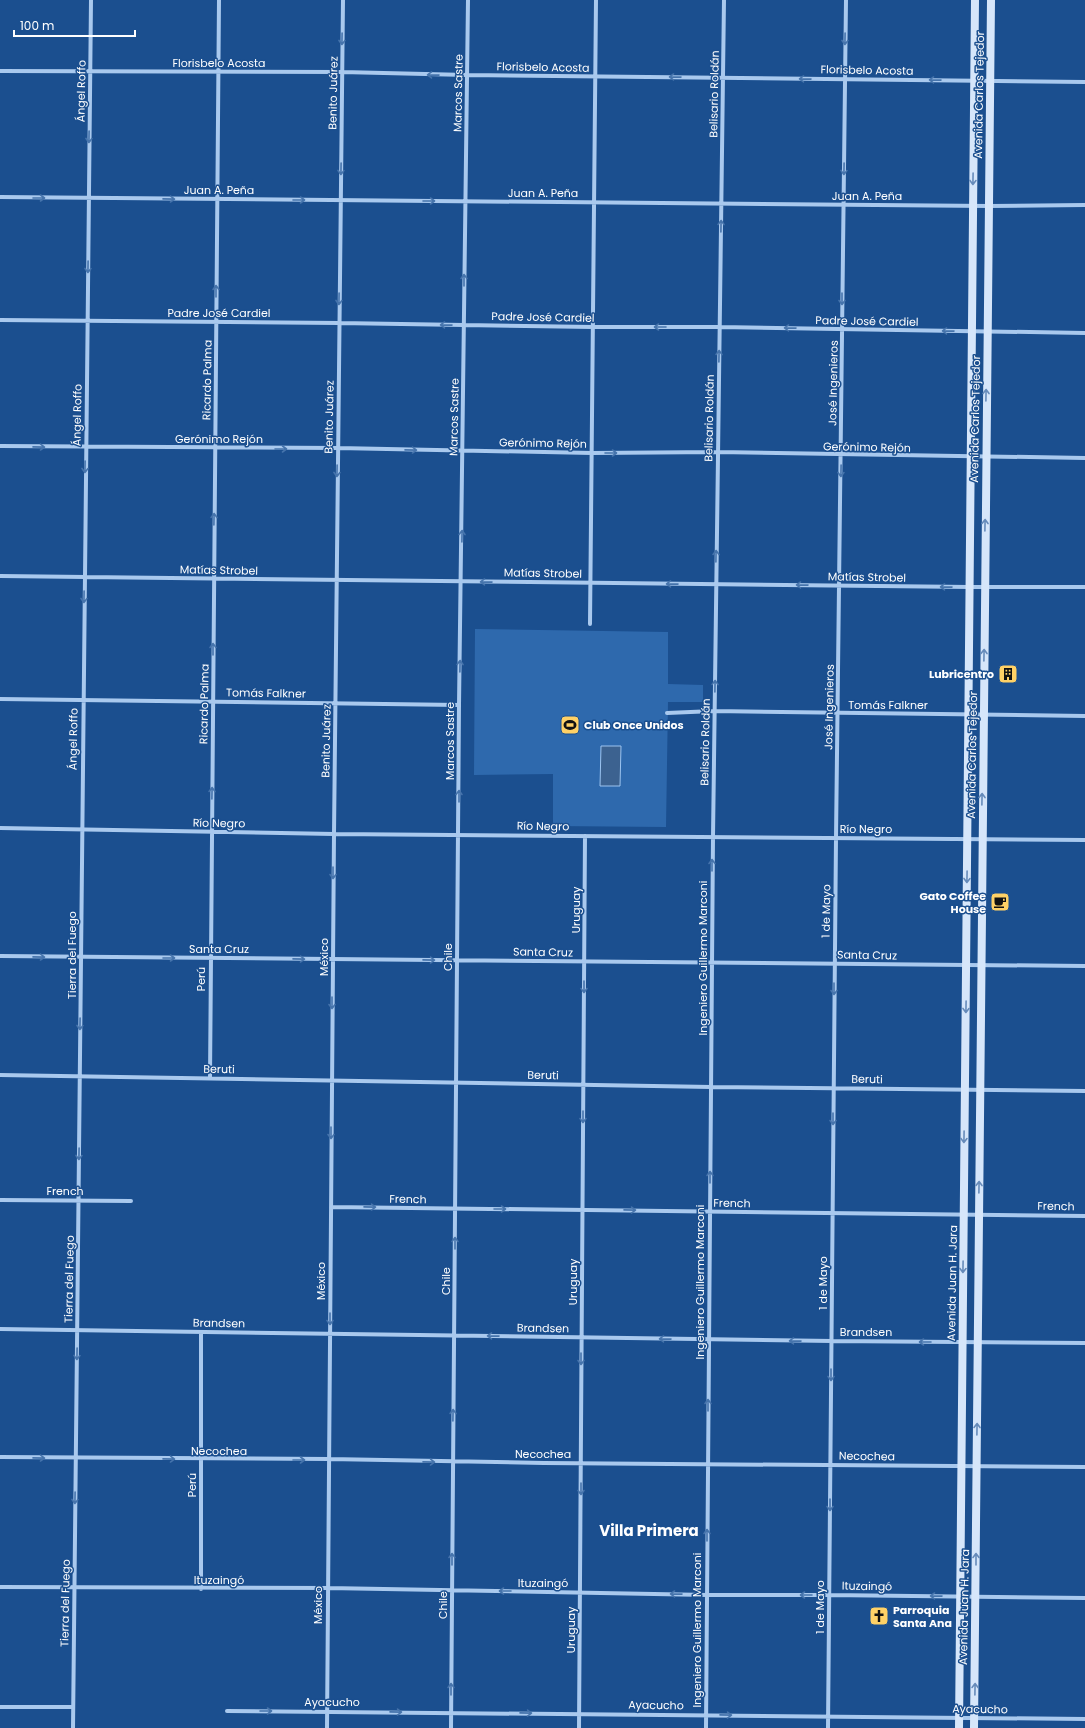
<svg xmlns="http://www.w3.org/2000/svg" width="1085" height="1728" viewBox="0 0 1085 1728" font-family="Poppins,sans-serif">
<rect width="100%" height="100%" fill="#1b4f8f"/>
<!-- green -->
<path fill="#2e69ad" d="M475,629L668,632V684L703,685V702H668L666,827L553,826V774L474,775Z"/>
<!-- water -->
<path fill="#3c6290" stroke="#9cc4f0" d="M601,746H621L620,786H600Z"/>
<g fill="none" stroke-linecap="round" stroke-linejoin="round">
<!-- street -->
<path stroke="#a9c9ee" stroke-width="4" d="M0,71L342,72L467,75L1085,82
M0,197L989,206L1085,205
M0,320L339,323L593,327H720L1085,333
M0,446L338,448L592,453L718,452L1085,458
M0,576L970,587H1085
M590,624L596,0
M0,699L459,705
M667,713L714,711L1085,716
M0,828L334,834L1085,840
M0,956L1085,966
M0,1075L711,1087L1085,1091
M210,1078L219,0
M0,1200L131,1201
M331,1207L1085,1216
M0,1329L832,1341L1085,1343
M201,1332V1589
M0,1457L329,1459L544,1463L1085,1467
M0,1587L328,1588L707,1595H829L1085,1598
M0,1707H73
M227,1711L1085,1719
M73,1728L91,0
M327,1728L334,834L343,0
M451,1728L459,705L468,0
M579,1728L585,836
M706,1728L713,837L724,0
M828,1728L836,838L846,0"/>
<!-- secondary -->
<path stroke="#d6e6fa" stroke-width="8" d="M959,1728L975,0
M974,1728L991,0"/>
</g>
<!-- one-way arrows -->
<defs><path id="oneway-shaft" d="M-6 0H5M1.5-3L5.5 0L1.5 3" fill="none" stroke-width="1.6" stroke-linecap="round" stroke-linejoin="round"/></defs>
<g stroke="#4674ac">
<use href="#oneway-shaft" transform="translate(342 39) rotate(91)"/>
<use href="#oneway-shaft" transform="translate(845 39) rotate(91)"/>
<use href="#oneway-shaft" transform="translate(433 75) rotate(-179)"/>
<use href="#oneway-shaft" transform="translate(675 77) rotate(-179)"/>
<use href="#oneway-shaft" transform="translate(805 79) rotate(-179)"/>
<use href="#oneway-shaft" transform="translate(935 80) rotate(-179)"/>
<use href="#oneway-shaft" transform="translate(89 137) rotate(91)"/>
<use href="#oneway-shaft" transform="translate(341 169) rotate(91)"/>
<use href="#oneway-shaft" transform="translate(844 169) rotate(91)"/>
<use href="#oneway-shaft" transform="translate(39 198)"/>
<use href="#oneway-shaft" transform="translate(169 199) rotate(1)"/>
<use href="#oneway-shaft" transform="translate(299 200)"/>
<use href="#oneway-shaft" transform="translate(429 201)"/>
<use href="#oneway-shaft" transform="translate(721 226) rotate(-89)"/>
<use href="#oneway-shaft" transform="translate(88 267) rotate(91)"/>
<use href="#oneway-shaft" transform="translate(464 280) rotate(-90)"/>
<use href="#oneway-shaft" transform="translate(216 291) rotate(-90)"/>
<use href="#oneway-shaft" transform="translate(339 299) rotate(91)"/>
<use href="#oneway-shaft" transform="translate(842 299) rotate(90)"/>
<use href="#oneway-shaft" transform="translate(446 325) rotate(-179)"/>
<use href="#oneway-shaft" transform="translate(660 327) rotate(180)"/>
<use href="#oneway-shaft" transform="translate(790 328) rotate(-179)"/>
<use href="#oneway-shaft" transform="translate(948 331) rotate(-179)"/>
<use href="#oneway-shaft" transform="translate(719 356) rotate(-89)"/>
<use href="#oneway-shaft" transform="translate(39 447) rotate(1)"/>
<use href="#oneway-shaft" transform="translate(281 449)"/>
<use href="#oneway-shaft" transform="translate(411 450) rotate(1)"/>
<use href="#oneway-shaft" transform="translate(611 453)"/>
<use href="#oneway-shaft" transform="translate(85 467) rotate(91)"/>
<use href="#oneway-shaft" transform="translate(337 471) rotate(91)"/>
<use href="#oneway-shaft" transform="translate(841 471) rotate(91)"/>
<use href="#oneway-shaft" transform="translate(214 519) rotate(-89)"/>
<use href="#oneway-shaft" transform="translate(462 536) rotate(-89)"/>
<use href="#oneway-shaft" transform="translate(716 556) rotate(-89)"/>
<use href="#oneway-shaft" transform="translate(486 582) rotate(-179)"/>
<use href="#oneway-shaft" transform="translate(672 584) rotate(-179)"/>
<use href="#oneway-shaft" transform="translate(802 585) rotate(-179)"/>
<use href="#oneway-shaft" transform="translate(946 587) rotate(-179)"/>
<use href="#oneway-shaft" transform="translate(84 597) rotate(91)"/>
<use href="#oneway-shaft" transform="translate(213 649) rotate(-90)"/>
<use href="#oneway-shaft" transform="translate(460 666) rotate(-89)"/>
<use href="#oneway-shaft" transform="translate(715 686) rotate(-89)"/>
<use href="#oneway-shaft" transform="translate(212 793) rotate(-89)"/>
<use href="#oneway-shaft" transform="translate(459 796) rotate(-90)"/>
<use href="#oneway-shaft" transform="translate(712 865) rotate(-90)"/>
<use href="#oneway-shaft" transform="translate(333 873) rotate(90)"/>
<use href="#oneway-shaft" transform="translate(39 957) rotate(1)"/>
<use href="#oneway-shaft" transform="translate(169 958)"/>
<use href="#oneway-shaft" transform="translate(299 959) rotate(1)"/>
<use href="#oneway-shaft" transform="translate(429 960) rotate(1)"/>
<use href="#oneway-shaft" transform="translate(584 987) rotate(90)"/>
<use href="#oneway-shaft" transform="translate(834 989) rotate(90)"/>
<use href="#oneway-shaft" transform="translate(332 1003) rotate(90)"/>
<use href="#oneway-shaft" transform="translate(80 1024) rotate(91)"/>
<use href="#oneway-shaft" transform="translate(583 1117) rotate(90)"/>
<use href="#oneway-shaft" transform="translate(833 1119) rotate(90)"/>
<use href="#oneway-shaft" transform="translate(331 1133) rotate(90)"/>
<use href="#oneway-shaft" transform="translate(79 1154) rotate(91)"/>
<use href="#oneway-shaft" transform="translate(710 1177) rotate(-90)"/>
<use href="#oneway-shaft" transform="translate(370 1207) rotate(1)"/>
<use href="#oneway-shaft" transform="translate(500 1209)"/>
<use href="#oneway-shaft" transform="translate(630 1210) rotate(1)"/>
<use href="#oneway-shaft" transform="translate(455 1243) rotate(-90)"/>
<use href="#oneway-shaft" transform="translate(330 1319) rotate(90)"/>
<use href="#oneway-shaft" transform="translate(493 1336) rotate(-179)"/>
<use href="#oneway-shaft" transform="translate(665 1339) rotate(-179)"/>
<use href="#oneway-shaft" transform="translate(795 1341) rotate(-179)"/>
<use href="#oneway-shaft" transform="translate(925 1342) rotate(-180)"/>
<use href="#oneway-shaft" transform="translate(77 1354) rotate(91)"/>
<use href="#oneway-shaft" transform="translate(581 1359) rotate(90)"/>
<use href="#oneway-shaft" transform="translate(831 1375) rotate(90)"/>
<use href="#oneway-shaft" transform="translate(708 1405) rotate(-90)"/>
<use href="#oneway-shaft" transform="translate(453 1415) rotate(-89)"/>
<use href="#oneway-shaft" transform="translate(39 1458) rotate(1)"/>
<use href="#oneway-shaft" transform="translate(169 1459) rotate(1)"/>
<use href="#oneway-shaft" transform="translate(299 1460)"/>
<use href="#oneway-shaft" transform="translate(429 1462) rotate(1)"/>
<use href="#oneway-shaft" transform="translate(581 1489) rotate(90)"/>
<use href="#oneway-shaft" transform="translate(75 1498) rotate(91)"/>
<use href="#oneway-shaft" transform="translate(830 1505) rotate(90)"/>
<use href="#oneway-shaft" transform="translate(707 1535) rotate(-90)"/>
<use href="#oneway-shaft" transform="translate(452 1559) rotate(-90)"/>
<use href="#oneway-shaft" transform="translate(505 1591) rotate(-180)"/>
<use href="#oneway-shaft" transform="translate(676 1594) rotate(-179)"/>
<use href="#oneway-shaft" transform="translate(806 1595) rotate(180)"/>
<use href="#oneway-shaft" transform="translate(936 1596) rotate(-179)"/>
<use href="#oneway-shaft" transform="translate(451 1689) rotate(-90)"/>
<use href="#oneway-shaft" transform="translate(266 1711)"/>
<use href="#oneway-shaft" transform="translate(396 1712) rotate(1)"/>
<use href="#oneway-shaft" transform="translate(526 1713) rotate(1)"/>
<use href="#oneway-shaft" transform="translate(726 1715) rotate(1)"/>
</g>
<g stroke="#668bba">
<use href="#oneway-shaft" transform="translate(973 179) rotate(91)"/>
<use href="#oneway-shaft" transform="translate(986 395) rotate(-89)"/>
<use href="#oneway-shaft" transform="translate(985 525) rotate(-89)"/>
<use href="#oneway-shaft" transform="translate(984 655) rotate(-89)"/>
<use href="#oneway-shaft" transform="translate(982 799) rotate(-89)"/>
<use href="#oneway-shaft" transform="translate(967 877) rotate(91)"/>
<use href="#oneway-shaft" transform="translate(966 1007) rotate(91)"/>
<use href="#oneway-shaft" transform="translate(964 1137) rotate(91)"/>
<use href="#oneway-shaft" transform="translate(979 1187) rotate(-89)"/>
<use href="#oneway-shaft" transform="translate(963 1267) rotate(91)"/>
<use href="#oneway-shaft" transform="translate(977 1429) rotate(-89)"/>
<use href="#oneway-shaft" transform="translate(976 1559) rotate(-90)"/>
<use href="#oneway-shaft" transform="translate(975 1689) rotate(-89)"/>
</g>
<!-- icons -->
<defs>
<g id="building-square" transform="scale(1)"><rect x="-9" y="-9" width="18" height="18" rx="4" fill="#ffd166" stroke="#1b4f8f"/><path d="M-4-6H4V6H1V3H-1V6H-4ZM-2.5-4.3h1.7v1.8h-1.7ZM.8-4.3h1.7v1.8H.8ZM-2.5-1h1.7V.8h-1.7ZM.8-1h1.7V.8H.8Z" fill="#111"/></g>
<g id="stadium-square" transform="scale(1)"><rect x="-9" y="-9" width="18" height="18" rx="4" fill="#ffd166" stroke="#1b4f8f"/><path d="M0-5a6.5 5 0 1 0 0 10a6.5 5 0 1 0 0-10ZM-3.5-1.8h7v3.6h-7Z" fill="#111"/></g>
<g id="cafe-square" transform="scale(1)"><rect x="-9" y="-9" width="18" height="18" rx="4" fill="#ffd166" stroke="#1b4f8f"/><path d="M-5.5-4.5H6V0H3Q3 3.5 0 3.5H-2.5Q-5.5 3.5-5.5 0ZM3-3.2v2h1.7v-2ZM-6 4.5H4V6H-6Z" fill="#111"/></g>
<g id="church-square" transform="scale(1)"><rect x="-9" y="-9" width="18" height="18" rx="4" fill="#ffd166" stroke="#1b4f8f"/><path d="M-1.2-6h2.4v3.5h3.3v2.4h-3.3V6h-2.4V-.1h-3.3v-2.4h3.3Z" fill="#111"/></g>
</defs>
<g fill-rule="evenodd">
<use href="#building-square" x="1008" y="674"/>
<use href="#stadium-square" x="570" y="725"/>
<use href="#cafe-square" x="1000" y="902"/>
<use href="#church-square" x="879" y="1616"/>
</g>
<g text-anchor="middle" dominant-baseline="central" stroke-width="3" stroke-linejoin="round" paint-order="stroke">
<!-- street labels -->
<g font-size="11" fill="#fff" stroke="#1b4f8f">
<text x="219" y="63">Florisbelo Acosta</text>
<text transform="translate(543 67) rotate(1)">Florisbelo Acosta</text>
<text transform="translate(867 70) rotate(1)">Florisbelo Acosta</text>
<text transform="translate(81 91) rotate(-89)">Ángel Roffo</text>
<text transform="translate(333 93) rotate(-89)">Benito Juárez</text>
<text transform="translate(458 93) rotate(-89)">Marcos Sastre</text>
<text transform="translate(714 94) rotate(-89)">Belisario Roldán</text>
<text transform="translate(979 95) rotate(-89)">Avenida Carlos Tejedor</text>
<text x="219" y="190">Juan A. Peña</text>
<text x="543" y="193">Juan A. Peña</text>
<text x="867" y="196">Juan A. Peña</text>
<text x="219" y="313">Padre José Cardiel</text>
<text transform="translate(543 317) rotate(1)">Padre José Cardiel</text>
<text transform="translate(867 321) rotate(1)">Padre José Cardiel</text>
<text transform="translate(207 380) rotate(-89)">Ricardo Palma</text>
<text transform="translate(833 383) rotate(-89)">José Ingenieros</text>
<text transform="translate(77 415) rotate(-89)">Ángel Roffo</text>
<text transform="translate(329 417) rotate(-89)">Benito Juárez</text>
<text transform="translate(454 417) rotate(-89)">Marcos Sastre</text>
<text transform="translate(709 418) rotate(-89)">Belisario Roldán</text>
<text transform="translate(975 419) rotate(-89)">Avenida Carlos Tejedor</text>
<text x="219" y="439">Gerónimo Rejón</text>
<text transform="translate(543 443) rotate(1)">Gerónimo Rejón</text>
<text transform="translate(867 447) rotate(1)">Gerónimo Rejón</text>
<text transform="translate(219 570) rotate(1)">Matías Strobel</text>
<text transform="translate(543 573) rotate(1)">Matías Strobel</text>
<text transform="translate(867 577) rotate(1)">Matías Strobel</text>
<text transform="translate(266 693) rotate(1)">Tomás Falkner</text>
<text transform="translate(204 704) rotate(-89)">Ricardo Palma</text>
<text x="888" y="705">Tomás Falkner</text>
<text transform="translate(829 707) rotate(-89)">José Ingenieros</text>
<text transform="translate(73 739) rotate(-89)">Ángel Roffo</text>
<text transform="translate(326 741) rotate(-89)">Benito Juárez</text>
<text transform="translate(450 741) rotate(-90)">Marcos Sastre</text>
<text transform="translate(705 742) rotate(-89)">Belisario Roldán</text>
<text transform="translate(972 755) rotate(-89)">Avenida Carlos Tejedor</text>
<text transform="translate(219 823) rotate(1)">Río Negro</text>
<text transform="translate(543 826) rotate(1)">Río Negro</text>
<text x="866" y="829">Río Negro</text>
<text transform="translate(576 910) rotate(-90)">Uruguay</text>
<text transform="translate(826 911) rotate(-89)">1 de Mayo</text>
<text x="219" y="949">Santa Cruz</text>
<text transform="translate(543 952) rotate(1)">Santa Cruz</text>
<text transform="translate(72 955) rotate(-90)">Tierra del Fuego</text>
<text transform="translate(867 955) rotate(1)">Santa Cruz</text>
<text transform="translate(324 957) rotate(-90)">México</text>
<text transform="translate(448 957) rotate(-90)">Chile</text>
<text transform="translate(703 958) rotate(-90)">Ingeniero Guillermo Marconi</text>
<text transform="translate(201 979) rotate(-90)">Perú</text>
<text transform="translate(219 1069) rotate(1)">Beruti</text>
<text transform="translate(543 1075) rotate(1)">Beruti</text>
<text transform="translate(867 1079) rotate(1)">Beruti</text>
<text x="65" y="1191">French</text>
<text transform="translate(408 1199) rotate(1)">French</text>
<text transform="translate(732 1203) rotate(1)">French</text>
<text transform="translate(1056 1206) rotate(1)">French</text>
<text transform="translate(69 1279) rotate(-89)">Tierra del Fuego</text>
<text transform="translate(321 1281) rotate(-90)">México</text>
<text transform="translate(446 1281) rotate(-90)">Chile</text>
<text transform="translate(573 1282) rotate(-90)">Uruguay</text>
<text transform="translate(700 1282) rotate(-90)">Ingeniero Guillermo Marconi</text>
<text transform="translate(823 1283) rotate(-90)">1 de Mayo</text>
<text transform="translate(952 1283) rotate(-89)">Avenida Juan H. Jara</text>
<text transform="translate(219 1323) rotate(1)">Brandsen</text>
<text transform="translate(543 1328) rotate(1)">Brandsen</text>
<text x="866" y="1332">Brandsen</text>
<text x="219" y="1451">Necochea</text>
<text x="543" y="1454">Necochea</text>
<text transform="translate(867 1456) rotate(1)">Necochea</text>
<text transform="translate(192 1485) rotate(-90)">Perú</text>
<text x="219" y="1580">Ituzaingó</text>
<text x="543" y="1583">Ituzaingó</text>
<text transform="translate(867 1586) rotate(1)">Ituzaingó</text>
<text transform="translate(65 1603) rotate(-89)">Tierra del Fuego</text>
<text transform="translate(318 1605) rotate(-90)">México</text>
<text transform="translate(443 1605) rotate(-90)">Chile</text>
<text transform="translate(820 1607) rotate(-90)">1 de Mayo</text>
<text transform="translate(964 1607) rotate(-89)">Avenida Juan H. Jara</text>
<text transform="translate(571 1630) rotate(-90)">Uruguay</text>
<text transform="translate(697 1630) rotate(-90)">Ingeniero Guillermo Marconi</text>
<text x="332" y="1702">Ayacucho</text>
<text transform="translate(656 1705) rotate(1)">Ayacucho</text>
<text transform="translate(980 1709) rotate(1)">Ayacucho</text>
</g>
<!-- poi labels -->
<g font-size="11" font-weight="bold" fill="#fff" stroke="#1b4f8f" text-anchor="end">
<text x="994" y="674">Lubricentro</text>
<text x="584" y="725" text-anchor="start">Club Once Unidos</text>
<text x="986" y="896">Gato Coffee<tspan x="986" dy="13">House</tspan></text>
<text x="893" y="1610" text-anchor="start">Parroquia<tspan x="893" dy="13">Santa Ana</tspan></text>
</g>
<!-- district labels -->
<g font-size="15" font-weight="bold" fill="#fff" stroke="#1b4f8f">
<text x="649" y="1530">Villa Primera</text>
</g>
</g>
<!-- scale -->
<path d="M14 30v6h121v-6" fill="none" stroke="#ffffff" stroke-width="2"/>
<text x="20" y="30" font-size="12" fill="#ffffff" stroke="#1b4f8f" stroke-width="3" paint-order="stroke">100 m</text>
</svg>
